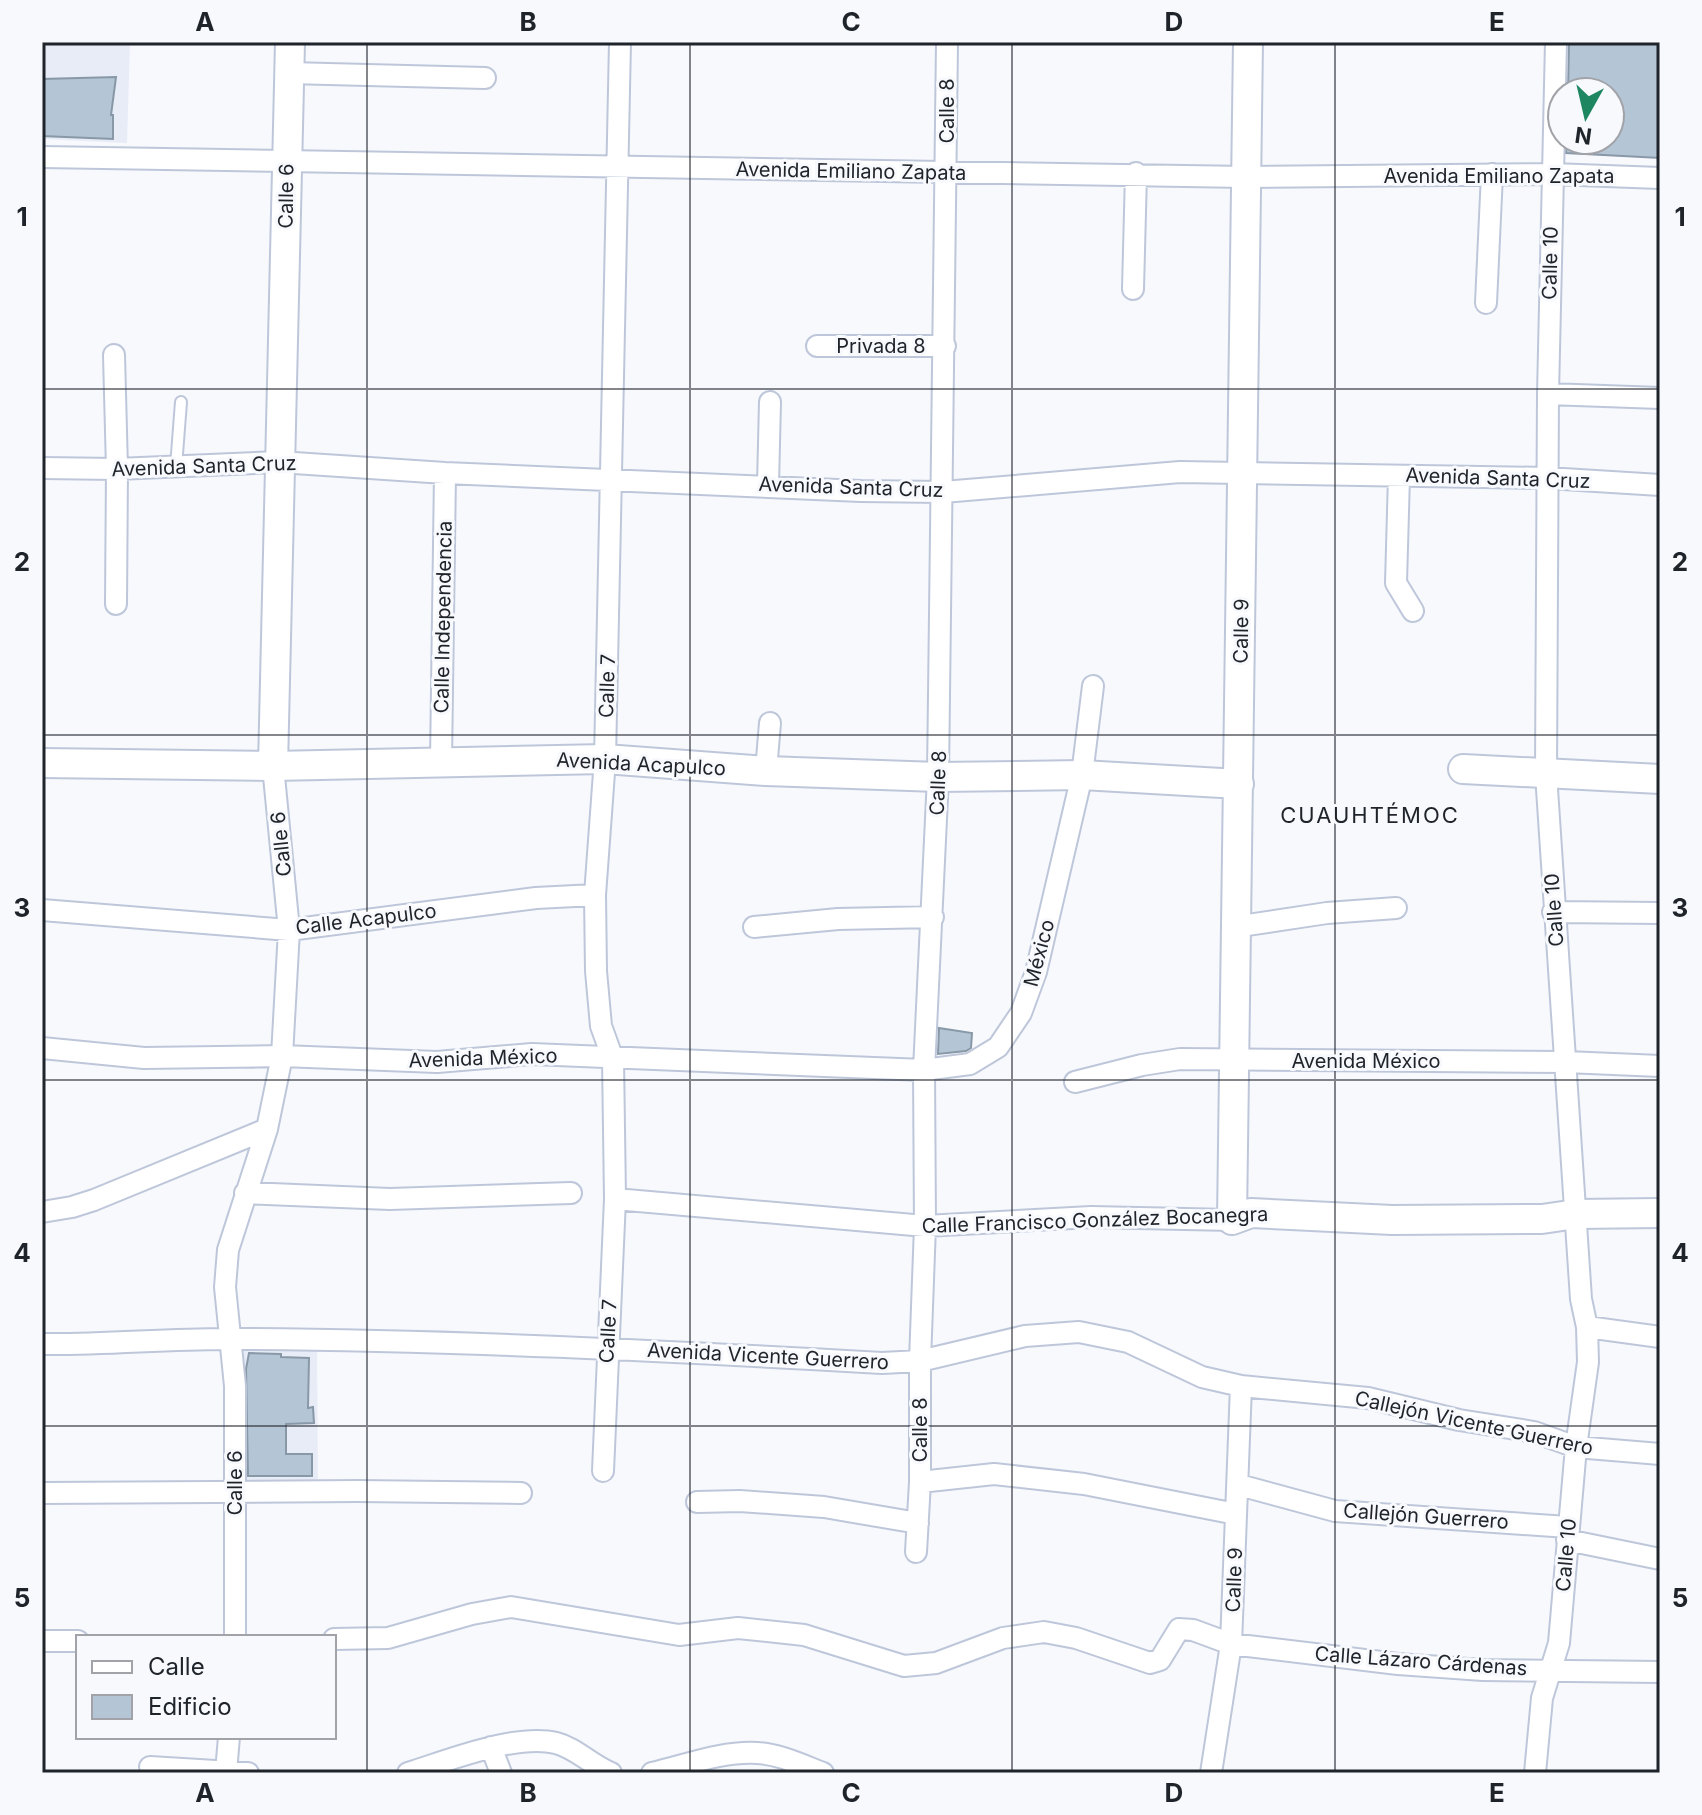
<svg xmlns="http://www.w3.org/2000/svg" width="1702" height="1815" viewBox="0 0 1702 1815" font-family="Inter,sans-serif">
<rect width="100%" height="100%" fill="#f7f9fd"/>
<!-- built -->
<path fill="#e7ecf7" d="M42,42H130L127,143L42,139Z
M317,1350L318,1482L241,1483L240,1351Z"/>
<!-- building -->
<path fill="#b4c5d5" stroke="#8898a7" stroke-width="2" d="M1569,42H1660V158L1566,153L1567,140H1610V92H1568Z
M116,77L111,115H113V139L42,136V79Z
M939,1028L972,1033L971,1048L966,1051L938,1054Z
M249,1353L281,1354V1357L309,1358L308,1408L313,1407L314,1423L286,1424V1454H312V1476H248L246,1369Z"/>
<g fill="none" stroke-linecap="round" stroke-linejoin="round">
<!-- lane casing -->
<g stroke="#bec7da" stroke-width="14">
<path id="lane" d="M176,467L181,402"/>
</g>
<!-- street casing -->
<g stroke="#bec7da" stroke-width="24">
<path id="street" d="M289,73L485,78
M42,157L1246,177L1552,174L1660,178
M1133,289L1136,173
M1486,303L1492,174
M817,346H945
M114,355L117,469L116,604
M1548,394L1660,398
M42,468L117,469L279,462L445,473L861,491L943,492L1180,472L1547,478L1660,485
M1399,476L1396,583L1413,611
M768,485L770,402
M441,761L445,473
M766,771L770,723
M42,910L289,930L536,898L595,895
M1553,912L1660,913
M754,927L838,919L933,917
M1234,927L1327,913L1396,908
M42,1048L144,1058L282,1056L437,1062L532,1054L924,1070L970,1064L998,1047L1021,1013L1036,972L1082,775L1093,686
M1075,1082L1142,1065L1180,1059L1566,1062L1660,1066
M245,1193L390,1199L571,1193
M615,1199L925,1226L1091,1217L1232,1220
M42,1212L72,1207L94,1200L267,1129
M1587,1327L1660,1337
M42,1344C107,1345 171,1338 236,1339C451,1340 667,1351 882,1363L920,1361L1025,1336L1079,1332L1128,1342L1202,1377L1241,1386L1368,1398L1459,1420L1534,1432L1576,1447L1660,1454
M603,1471L615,1199L613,1059L601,1026L596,971L595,895L605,759L620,42
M920,1482L994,1474L1084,1484L1236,1514
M1239,1485L1335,1511L1568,1527
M42,1493L358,1491L521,1493
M697,1502L740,1501L824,1507L918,1523
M1567,1540L1660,1559
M916,1552L920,1482V1361L925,1226L924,1070L938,777L947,42
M235,1637V1386L225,1287L228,1250L267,1129L282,1056L289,930L273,766
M334,1639L388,1638L472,1614L511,1607L679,1635L738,1628L804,1635L904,1666L936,1663L1003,1638L1044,1632L1076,1638L1150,1663L1160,1660L1179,1629L1193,1630L1231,1644L1398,1664L1483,1670L1660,1672
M42,1641H78
M491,1747L501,1773
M150,1767L248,1773
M226,1772L229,1737
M408,1773C447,1761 516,1733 556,1743C576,1748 591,1765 611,1773
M652,1773C686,1765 723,1751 757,1753C779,1754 802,1765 823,1773
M1211,1773L1231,1644L1241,1386
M1535,1773L1542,1698L1559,1643L1576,1447L1588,1362L1587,1327L1581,1299L1546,774L1548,394L1556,42"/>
</g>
<!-- secondary casing -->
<g stroke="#bec7da" stroke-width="32">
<path id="secondary" d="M1248,42L1232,1220L1251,1213L1392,1220L1542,1219L1576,1214L1660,1213
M42,763L273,766L605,759L766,771L938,777L1082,775L1239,784
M273,766L290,42
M1463,769L1660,779"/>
</g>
<!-- lane -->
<use href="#lane" stroke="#fff" stroke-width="10"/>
<!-- street -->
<use href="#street" stroke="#fff" stroke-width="20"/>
<!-- secondary -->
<use href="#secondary" stroke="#fff" stroke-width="28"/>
</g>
<!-- grid -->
<path fill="none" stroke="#1f232a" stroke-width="2" stroke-opacity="0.55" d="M367,42V1773M690,42V1773M1012,42V1773M1335,42V1773M42,389H1660M42,735H1660M42,1080H1660M42,1426H1660"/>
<g text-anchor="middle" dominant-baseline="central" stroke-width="6" stroke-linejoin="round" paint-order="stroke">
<!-- street labels -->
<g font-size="20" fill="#1f232a" stroke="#f7f9fd">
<text transform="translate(947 111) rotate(-90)">Calle 8</text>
<text transform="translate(851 171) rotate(1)">Avenida Emiliano Zapata</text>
<text x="1499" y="176">Avenida Emiliano Zapata</text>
<text transform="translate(286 196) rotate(-89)">Calle 6</text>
<text transform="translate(1550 263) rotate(-89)">Calle 10</text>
<text x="881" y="346">Privada 8</text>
<text transform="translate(204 466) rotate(-2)">Avenida Santa Cruz</text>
<text transform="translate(1498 478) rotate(2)">Avenida Santa Cruz</text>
<text transform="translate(851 487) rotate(2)">Avenida Santa Cruz</text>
<text transform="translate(443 617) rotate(-89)">Calle Independencia</text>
<text transform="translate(1241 631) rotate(-89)">Calle 9</text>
<text transform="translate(607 686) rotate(-88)">Calle 7</text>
<text transform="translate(641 764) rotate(3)">Avenida Acapulco</text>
<text transform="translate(938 783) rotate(-88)">Calle 8</text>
<text transform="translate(281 844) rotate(-96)">Calle 6</text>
<text transform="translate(1554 910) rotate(-94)">Calle 10</text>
<text transform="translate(366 919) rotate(-7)">Calle Acapulco</text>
<text transform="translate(1039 953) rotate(-75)">México</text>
<text transform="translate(483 1058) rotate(-2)">Avenida México</text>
<text x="1366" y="1061">Avenida México</text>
<text transform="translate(1095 1220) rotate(-2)">Calle Francisco González Bocanegra</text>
<text transform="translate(608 1331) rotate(-87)">Calle 7</text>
<text transform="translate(768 1356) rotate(3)">Avenida Vicente Guerrero</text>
<text transform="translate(1474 1423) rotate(12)">Callejón Vicente Guerrero</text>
<text transform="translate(920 1430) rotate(-90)">Calle 8</text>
<text transform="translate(235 1483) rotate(-90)">Calle 6</text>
<text transform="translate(1426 1516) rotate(4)">Callejón Guerrero</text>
<text transform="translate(1566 1555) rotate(-85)">Calle 10</text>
<text transform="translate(1234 1580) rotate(-88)">Calle 9</text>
<text transform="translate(1421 1661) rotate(4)">Calle Lázaro Cárdenas</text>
</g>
<!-- neighbourhood labels -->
<g font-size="22" letter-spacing="2" fill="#1f232a" stroke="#f7f9fd">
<text x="1370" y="815">CUAUHTÉMOC</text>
</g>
</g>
<!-- border -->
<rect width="1702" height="1815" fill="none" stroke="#f7f9fd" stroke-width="88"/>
<!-- legend -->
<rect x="76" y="1635" width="260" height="104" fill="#f7f9fd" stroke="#a1a3a9" stroke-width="2"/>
<rect x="92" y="1661" width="40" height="12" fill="#ffffff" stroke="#a1a3a9" stroke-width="2"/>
<text x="148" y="1675" font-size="24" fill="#1f232a">Calle</text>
<rect x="92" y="1695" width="40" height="24" fill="#b4c5d5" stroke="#a1a3a9" stroke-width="2"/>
<text x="148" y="1715" font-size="24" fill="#1f232a">Edificio</text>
<!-- north arrow -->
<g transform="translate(1586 116) rotate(188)"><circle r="38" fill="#f7f9fd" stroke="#a1a3a9" stroke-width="2"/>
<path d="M0-6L14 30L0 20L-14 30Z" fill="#1e8661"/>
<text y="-12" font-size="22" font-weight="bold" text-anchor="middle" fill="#1f232a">N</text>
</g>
<rect x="44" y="44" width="1614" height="1727" fill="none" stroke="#1f232a" stroke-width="3"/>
<g font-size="26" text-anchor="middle" font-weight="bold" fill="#1f232a">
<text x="205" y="31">A</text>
<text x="528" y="31">B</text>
<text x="851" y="31">C</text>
<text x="1174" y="31">D</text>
<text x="1497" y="31">E</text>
<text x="22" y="226">1</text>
<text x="1680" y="226">1</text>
<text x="22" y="571">2</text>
<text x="1680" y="571">2</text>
<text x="22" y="917">3</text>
<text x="1680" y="917">3</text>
<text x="22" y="1262">4</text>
<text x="1680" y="1262">4</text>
<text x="22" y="1607">5</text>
<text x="1680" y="1607">5</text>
<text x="205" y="1802">A</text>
<text x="528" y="1802">B</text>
<text x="851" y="1802">C</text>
<text x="1174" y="1802">D</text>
<text x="1497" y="1802">E</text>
</g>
</svg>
